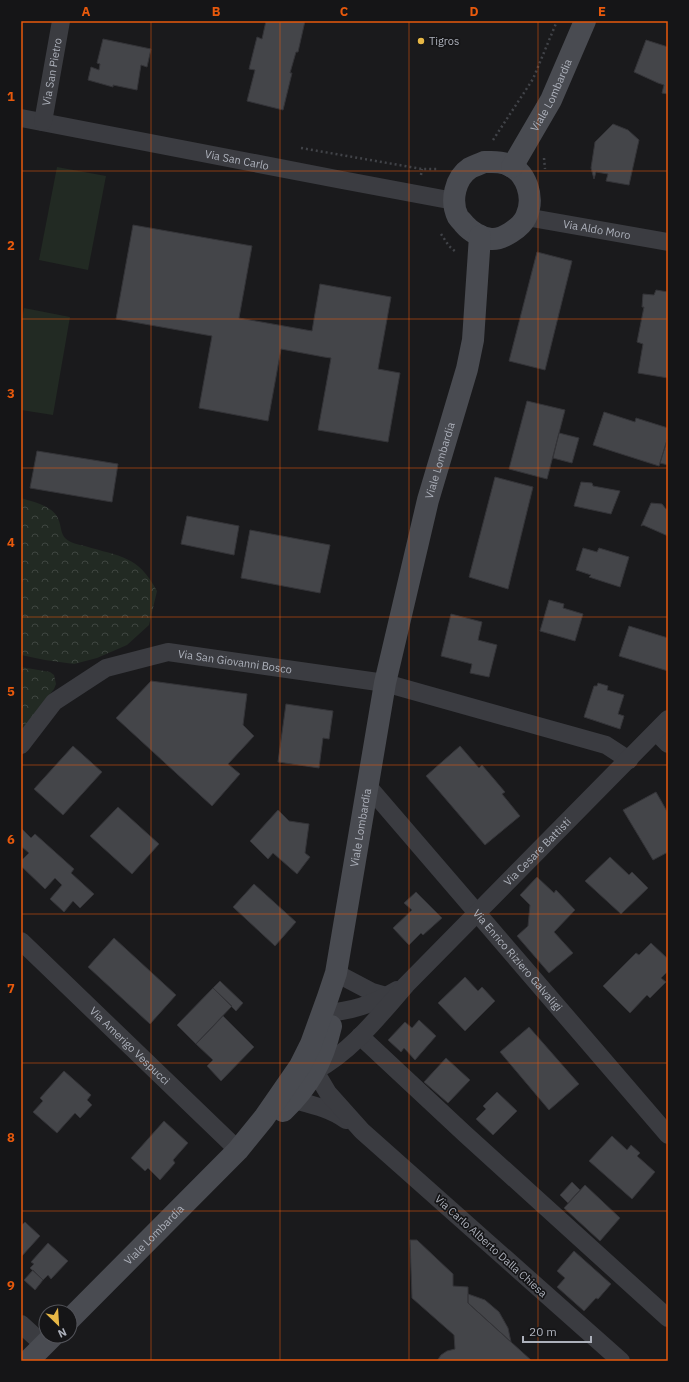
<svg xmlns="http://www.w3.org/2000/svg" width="689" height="1382" viewBox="0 0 689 1382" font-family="'IBM Plex Sans',sans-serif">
<defs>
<pattern id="forest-crowns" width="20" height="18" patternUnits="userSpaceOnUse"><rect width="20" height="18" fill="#222a23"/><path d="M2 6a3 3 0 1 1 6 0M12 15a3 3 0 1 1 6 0" fill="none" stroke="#3f4641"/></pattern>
</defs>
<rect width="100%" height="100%" fill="#1a1a1c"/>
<!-- forest -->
<path fill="url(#forest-crowns)" d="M21,498C33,502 55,506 59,521C61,526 61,534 65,538C70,543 79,545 85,546C120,557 138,555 157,591L149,625L127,645L97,658L74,664L45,660L21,655Z
M21,667L50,672L54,675L56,684L54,689L21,731Z"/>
<!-- park -->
<path fill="#222a23" d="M57,167L106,176L88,270L39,260Z
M24,308L70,317L53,415L21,410V324Z"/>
<!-- building -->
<path fill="#444549" stroke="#343438" d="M266,21H305L298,52H296L290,73H292L283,110L247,101L255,70L249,69L257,37L262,39Z
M103,39L151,49L147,67L141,65L137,90L113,85V87L88,80L91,67L99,70L100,64L97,63Z
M646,40L668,47V94L662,93L664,85L658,83L634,72Z
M613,124L628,130L639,140L629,185L606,181L608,174L596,172L594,179L591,168L595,142Z
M133,225L252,246L239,318L312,331L320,284L391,297L378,369L400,373L388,442L318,430L331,358L324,357L281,349L268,421L199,408L212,336L116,319Z
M537,252L572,261L545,370L509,361Z
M656,290L668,292V378L638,373L643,344L637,342L644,307H642L643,294L654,295Z
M527,401L565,410L547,479L509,469Z
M604,412L635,422L636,418L668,428V437L659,466L593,445Z
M559,433L579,438L572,463L553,458Z
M668,437V465L660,463Z
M37,451L118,464L112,502L30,488Z
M495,477L533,487L508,589L469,577Z
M581,482L592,483L593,486L620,491L611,514L574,506Z
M651,503L662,504L666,509H668V536L643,525L641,526Z
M187,516L239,526L234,555L181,544Z
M250,530L330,545L320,593L241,578Z
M583,548L597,552L599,548L629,557L620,587L589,577L591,575L576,570Z
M549,600L564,604L563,608L583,614L575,641L540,631Z
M451,614L482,622L478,640L497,645L489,677L470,673L472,664L441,656Z
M629,626L668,638V671L619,656Z
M151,681L247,694L243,725L254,736L228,764L240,774L212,806L116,718Z
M598,683L608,686L607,690L624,695L618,714L624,716L620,729L584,717L594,686H597Z
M286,704L333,711L329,739L323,738L319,768L278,762Z
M73,746L102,772L63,815L34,789Z
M460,746L479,768L482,765L505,792L502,794L520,816L485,845L426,776Z
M656,792L668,813V852L653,860L623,810Z
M118,807L159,844L132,874L90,836Z
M278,810L289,821L309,824L305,853L310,857L297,874L273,853L268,859L250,841Z
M21,828L31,838L35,834L74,869L71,873L94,894L80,908L73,901L64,912L50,899L62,885L55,878L45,889L21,866V861L29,853L22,847L21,849Z
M610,857L629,875L632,872L648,888L621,914L585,881Z
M537,877L554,893L556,890L575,910L554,932L573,953L549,973L517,936L528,926L530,905L520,895Z
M254,884L296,922L275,946L233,907Z
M416,892L442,918L423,935L421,933L409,945L393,928L412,910L404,903Z
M114,938L176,995L150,1024L88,967Z
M651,943L668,959V971L661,978L666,982L650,998L647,995L630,1013L603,986L636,953L639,955Z
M465,977L478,991L482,987L495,1001L465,1031L438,1003Z
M220,981L243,1003L236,1011L213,988Z
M213,988L232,1006L196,1044L177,1025Z
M223,1016L254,1047L221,1081L207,1066L213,1060L196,1044Z
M419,1020L436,1036L415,1060L404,1048L401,1052L388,1040L405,1022L412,1028Z
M529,1027L579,1084L549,1110L500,1052Z
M446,1058L470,1080L448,1103L424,1082Z
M64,1071L91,1095L87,1100L92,1105L80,1118L75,1113L57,1133L33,1112L43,1101L40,1098Z
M497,1092L517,1111L493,1135L476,1119L486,1109L483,1106Z
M164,1121L188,1143L173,1160L175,1163L160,1180L148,1168L145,1171L131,1158Z
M612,1136L627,1150L631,1145L640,1153L637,1156L655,1172L632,1199L589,1161Z
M572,1182L580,1190L568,1203L560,1195Z
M585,1185L620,1218L600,1241L564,1208Z
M25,1222L40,1236L21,1257V1226Z
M410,1240H417L453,1274V1286L468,1287V1303L532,1361H437L441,1355L447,1351L455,1349L454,1335L412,1298Z
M48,1243L68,1261L51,1279L48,1275L43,1280L30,1268L34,1264L31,1262Z
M574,1251L611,1284L598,1299L596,1298L584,1311L557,1287L565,1278L557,1271Z
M33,1270L43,1280L35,1290L24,1280Z
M468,1294L485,1300L499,1312L508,1328L511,1342L468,1303Z"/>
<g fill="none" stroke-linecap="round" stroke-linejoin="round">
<!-- path -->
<path stroke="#414348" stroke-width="2.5" stroke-dasharray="2 3" stroke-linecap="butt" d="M493,140L533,79L557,21
M301,148L422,169H439
M544,158L545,169
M421,175L422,169
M441,234L449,246L457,253"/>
<!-- street -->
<g stroke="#3b3c41" stroke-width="18">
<path id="s1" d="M21,118L342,180L454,201"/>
<path id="s2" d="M43,122L61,21"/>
<path id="s3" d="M526,217L668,242"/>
<path d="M656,732L668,744"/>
<path id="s4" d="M21,745L54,702L106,668L168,652L385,683L606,745L629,760"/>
<path id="s5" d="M367,785L668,1135"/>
<path id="s6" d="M21,941L238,1150"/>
<path d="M336,973L372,992L386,996"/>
<path d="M322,1014C353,1010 370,1006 397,990"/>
<path d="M360,1036L465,1134L668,1318"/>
<path d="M294,1100C313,1105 331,1109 346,1120"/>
<path d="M21,1324L44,1345"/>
<path id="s7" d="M621,1361L362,1131L328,1093L315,1071C352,1051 379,1016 406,985L668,719"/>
</g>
<!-- secondary -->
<g stroke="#494b51" stroke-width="22">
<path d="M484,162C492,162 499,161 506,164C527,171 535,198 526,217C521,228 502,240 491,239C481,238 470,231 464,224C463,222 460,220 458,217C450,201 455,178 470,168C474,166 480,164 484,162Z"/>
<path id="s8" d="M512,167L551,100L585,21"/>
<path d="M283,1111C309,1086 323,1061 331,1026"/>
<path id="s9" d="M70,1319L238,1150L264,1118L300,1066L311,1044L328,997L336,973L385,683L428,500L467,369L473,340L480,236"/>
<path d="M28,1361L53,1336"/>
</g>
</g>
<!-- grid -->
<path fill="none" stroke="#e8590c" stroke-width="1" stroke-opacity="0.55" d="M151,21V1361M280,21V1361M409,21V1361M538,21V1361M21,171H668M21,319H668M21,468H668M21,617H668M21,765H668M21,914H668M21,1063H668M21,1211H668"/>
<!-- markers -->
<circle fill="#e8b846" stroke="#151517" stroke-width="1.5" cx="421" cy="41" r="4"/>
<g text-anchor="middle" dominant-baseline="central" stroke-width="3.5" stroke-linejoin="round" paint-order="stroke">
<!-- poi labels -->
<g font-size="11" fill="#adb1bb" stroke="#151517" text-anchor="start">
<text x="429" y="41">Tigros</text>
</g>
<!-- street labels -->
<g font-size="11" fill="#adb1bb" stroke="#151517">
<text stroke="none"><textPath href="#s2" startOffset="51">Via San Pietro</textPath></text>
<text stroke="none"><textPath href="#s8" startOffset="82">Viale Lombardia</textPath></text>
<text stroke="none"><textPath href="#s1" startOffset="220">Via San Carlo</textPath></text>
<text stroke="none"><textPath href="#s3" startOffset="72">Via Aldo Moro</textPath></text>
<text stroke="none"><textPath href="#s9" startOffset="966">Viale Lombardia</textPath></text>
<text stroke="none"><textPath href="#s4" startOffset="248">Via San Giovanni Bosco</textPath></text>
<text stroke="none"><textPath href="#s9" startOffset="590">Viale Lombardia</textPath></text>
<text stroke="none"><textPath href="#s7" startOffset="736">Via Cesare Battisti</textPath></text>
<text stroke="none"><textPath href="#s5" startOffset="231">Via Enrico Riziero Galvaligi</textPath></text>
<text stroke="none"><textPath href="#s6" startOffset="151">Via Amerigo Vespucci</textPath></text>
<text stroke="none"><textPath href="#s9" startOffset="119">Viale Lombardia</textPath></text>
<text transform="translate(491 1246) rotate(42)">Via Carlo Alberto Dalla Chiesa</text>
</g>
</g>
<!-- border -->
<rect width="689" height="1382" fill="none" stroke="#151517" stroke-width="44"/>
<!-- north arrow -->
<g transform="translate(58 1324) rotate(155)"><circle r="19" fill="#151517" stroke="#525359"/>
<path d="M0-3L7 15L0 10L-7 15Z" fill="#e8b846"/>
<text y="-6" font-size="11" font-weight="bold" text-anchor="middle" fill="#adb1bb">N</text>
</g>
<!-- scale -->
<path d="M523 1336v6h68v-6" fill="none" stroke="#adb1bb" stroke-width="2"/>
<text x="529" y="1336" font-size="12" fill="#adb1bb" stroke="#151517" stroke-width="3" paint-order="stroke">20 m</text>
<rect x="22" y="22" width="645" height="1338" fill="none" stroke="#e8590c" stroke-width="1.5"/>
<g font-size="13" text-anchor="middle" font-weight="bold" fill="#e8590c">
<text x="86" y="16">A</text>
<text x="216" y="16">B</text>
<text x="344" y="16">C</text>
<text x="474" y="16">D</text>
<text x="602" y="16">E</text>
<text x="11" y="101">1</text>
<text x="11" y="250">2</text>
<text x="11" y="398">3</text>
<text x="11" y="547">4</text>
<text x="11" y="696">5</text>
<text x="11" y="844">6</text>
<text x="11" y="993">7</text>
<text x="11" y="1142">8</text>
<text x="11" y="1290">9</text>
</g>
</svg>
